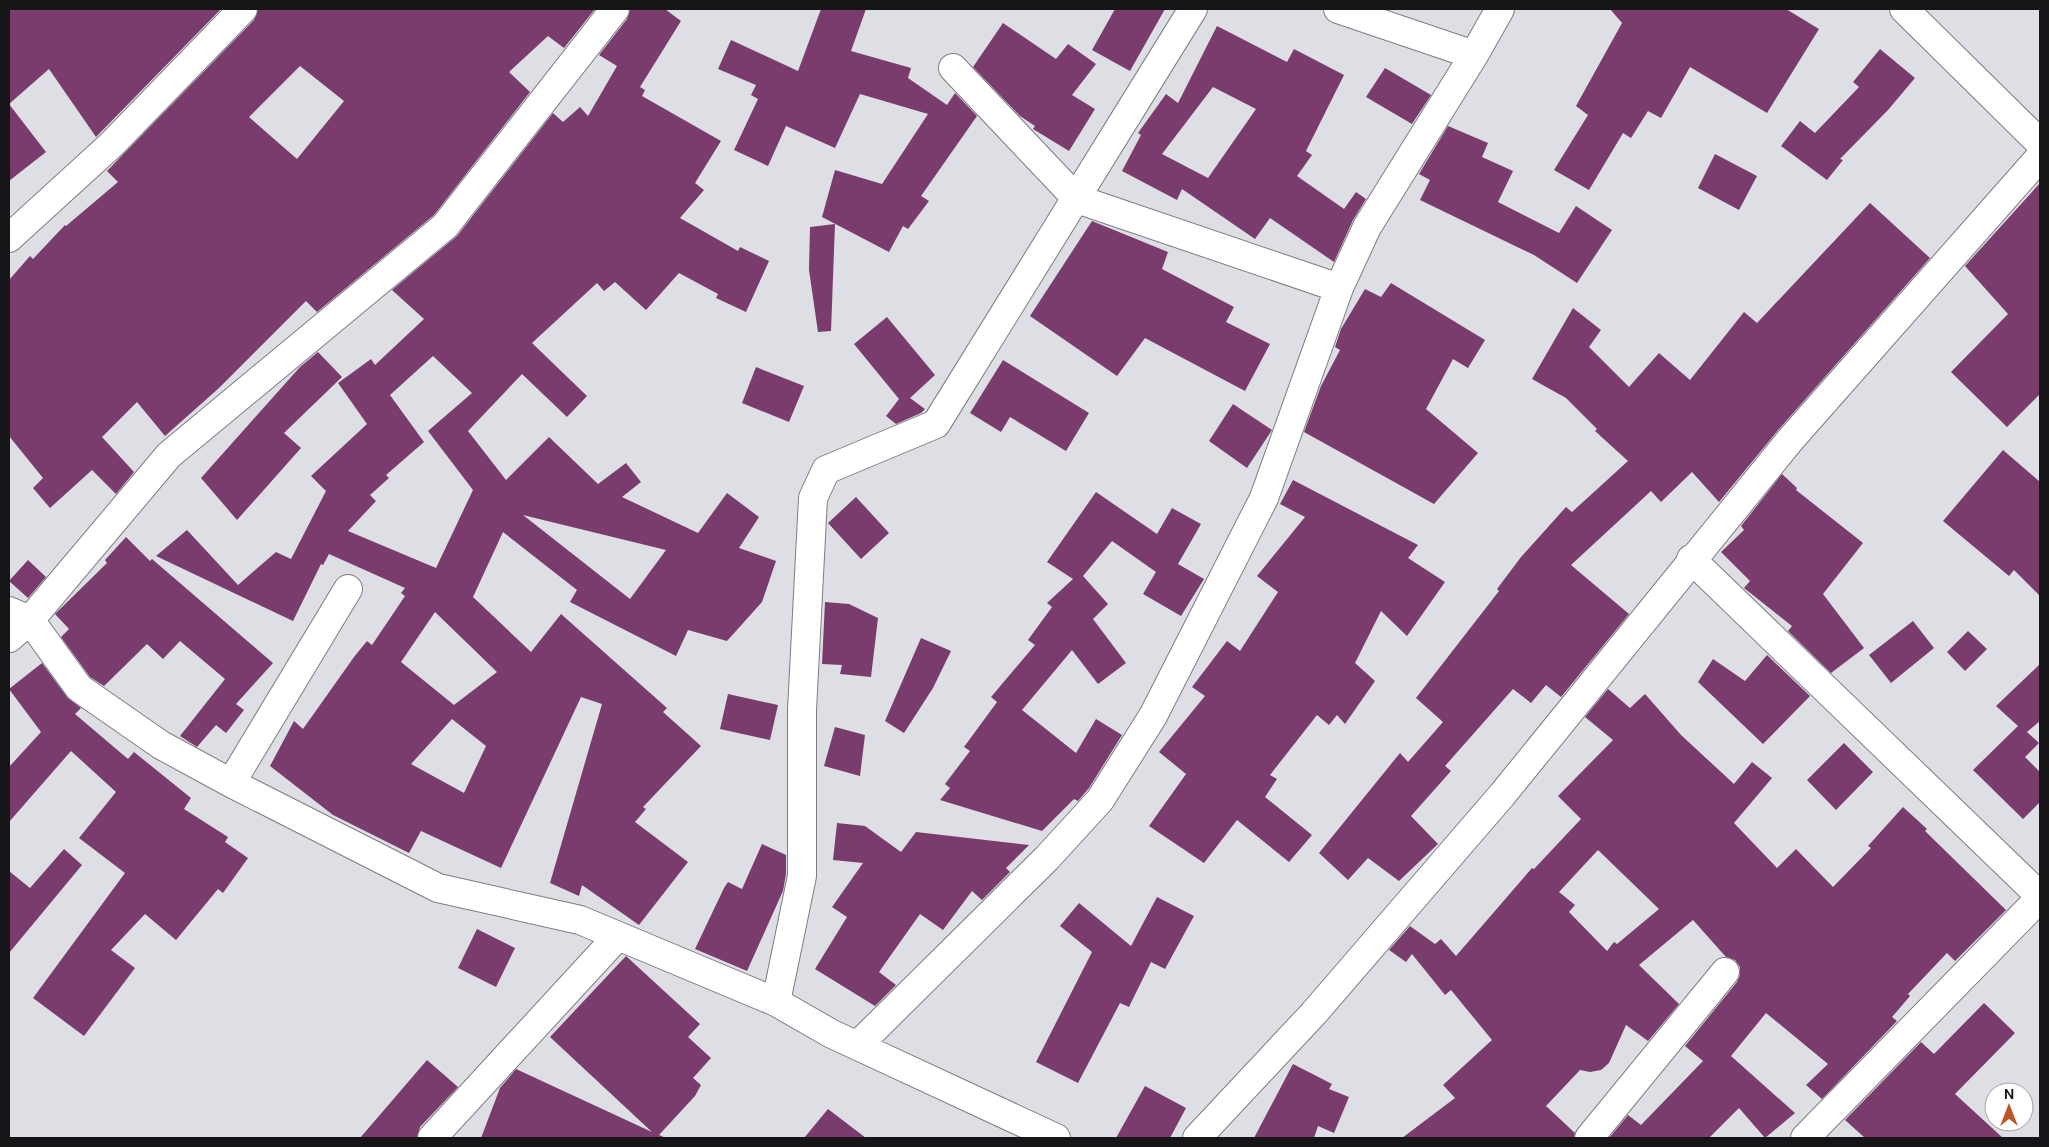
<svg xmlns="http://www.w3.org/2000/svg" width="2049" height="1147" viewBox="0 0 2049 1147" font-family="'DM Sans',sans-serif">
<rect width="100%" height="100%" fill="#dedfe4"/>
<!-- building -->
<path fill="#7a3c6d" fill-rule="evenodd" d="M9,9H221L96,137L49,69L9,104L46,152L9,181Z
M258,9H595L564,48L548,36L509,72L530,92L434,215L317,312L306,301L219,388L165,436L137,402L102,437L134,472L116,494L92,470L50,508L33,488L43,478L9,436V280L30,256L33,259L65,225L66,226L118,182L107,171L254,20ZM300,66L344,101L297,159L249,117Z
M630,9H665L681,21L640,87L645,90L642,96L721,141L695,183L704,190L680,218L738,251L740,247L769,261L746,312L716,298L718,294L679,273L646,310L615,282L604,291L597,283L532,343L587,396L567,417L522,374L468,431L506,480L549,437L598,484L626,463L641,482L622,497L698,533L727,493L759,517L739,548L776,561L762,602L727,641L688,630L676,656L570,602L577,590L503,532L473,597L531,652L561,614L667,708L663,712L701,746L643,807L646,809L635,822L688,862L639,925L582,885L579,896L550,883L602,704L581,697L501,868L421,831L409,853L333,815L270,766L294,721L303,729L354,657L367,641L372,645L405,596L401,593L405,588L329,554L323,565L321,564L293,621L156,556L187,530L238,585L276,552L291,559L326,491L311,476L367,424L338,383L371,359L375,365L424,319L392,290L457,236L553,113L563,122L580,107L588,116L617,66L599,55L627,19ZM433,356L472,393L428,431L473,490L436,568L348,531L376,501L370,495L389,478L386,475L424,442L390,395ZM523,515L535,518L666,550L630,599ZM435,612L497,672L454,705L401,662ZM452,719L486,746L464,793L411,764Z
M821,9H866L851,51L911,68L908,78L947,105L955,93L977,116L921,196L929,201L908,229L903,226L889,252L822,217L835,170L882,184L928,114L860,94L835,148L786,126L768,166L734,150L758,99L751,95L756,85L718,69L731,40L798,71Z
M1115,9H1165L1130,71L1092,50Z
M1610,9H1786L1819,29L1767,113L1690,67L1661,118L1648,111L1631,138L1623,133L1589,190L1554,170L1588,115L1576,106L1622,23Z
M1003,23L1056,59L1068,44L1096,64L1072,95L1095,109L1069,151L1033,129L1035,126L1020,116L973,67Z
M1217,26L1287,62L1294,49L1344,75L1306,151L1312,155L1297,176L1344,209L1356,192L1366,199L1353,220L1334,262L1270,218L1255,239L1182,189L1177,200L1122,171L1141,135L1138,133L1166,94L1178,103ZM1213,87L1256,109L1208,178L1162,154Z
M1880,49L1915,78L1888,110L1840,159L1843,160L1827,180L1781,146L1800,121L1815,133L1859,87L1853,82Z
M1385,68L1431,95L1412,124L1366,97Z
M1448,126L1488,143L1482,157L1513,171L1498,202L1559,233L1576,206L1612,230L1577,283L1534,255L1420,200L1430,180L1419,174Z
M1715,154L1757,176L1739,210L1698,188Z
M2040,183V394L2007,427L1951,372L2008,314L1965,266Z
M1870,203L1930,258L1779,429L1719,502L1692,472L1661,502L1651,491L1571,565L1629,614L1561,697L1546,685L1531,703L1513,689L1445,766L1451,771L1411,816L1438,844L1399,881L1368,858L1348,880L1319,853L1400,753L1408,762L1443,722L1416,698L1499,591L1497,589L1521,557L1566,507L1572,512L1628,461L1595,431L1597,429L1566,398L1532,379L1573,308L1601,330L1589,347L1629,387L1659,353L1690,380L1744,312L1757,323Z
M1092,221L1168,252L1162,269L1234,307L1226,322L1270,344L1245,391L1145,338L1117,376L1030,316Z
M835,224L831,331L818,332L809,270L810,227Z
M1391,283L1485,340L1468,368L1453,359L1426,409L1478,453L1434,504L1304,432L1321,386L1340,350L1335,347L1341,329L1365,289L1381,297Z
M887,317L935,375L910,398L925,409L921,413L896,424L886,416L899,399L854,344Z
M318,352L342,377L284,433L301,448L237,520L201,478L300,367Z
M1003,360L1089,413L1066,451L1010,417L1001,432L970,413Z
M756,367L804,386L789,422L742,403Z
M1233,404L1272,430L1247,468L1209,441Z
M2003,450L2040,482V596L2014,570L2009,576L1943,521Z
M1782,474L1797,488L1796,490L1863,543L1823,594L1864,648L1831,673L1788,631L1792,626L1744,588L1750,581L1721,552L1744,530L1741,526Z
M1293,480L1418,545L1408,558L1445,582L1407,636L1381,611L1355,663L1375,681L1345,724L1337,715L1329,725L1317,715L1270,775L1277,779L1265,797L1312,835L1289,862L1237,820L1204,863L1149,826L1186,774L1159,752L1205,696L1192,687L1227,641L1240,651L1278,592L1257,576L1305,517L1280,504Z
M1096,492L1157,534L1172,508L1201,524L1178,564L1204,579L1181,616L1143,594L1156,572L1112,541L1083,576L1108,604L1093,619L1126,663L1098,684L1072,650L1022,710L1076,753L1096,719L1122,735L1089,788L1078,801L1074,799L1042,831L940,800L950,788L945,784L970,751L964,747L997,702L991,697L1035,645L1028,640L1052,607L1047,603L1073,579L1047,562Z
M856,497L889,533L861,559L828,523Z
M126,537L150,561L152,559L273,663L236,704L244,710L226,733L216,725L197,747L180,736L225,679L180,641L163,659L147,644L104,686L90,677L61,637L69,629L55,614L107,563L105,560Z
M28,560L46,577L28,598L9,581Z
M825,602L849,604L878,618L871,677L840,674L842,665L822,664Z
M1913,621L1934,648L1891,683L1869,655Z
M1968,631L1987,649L1965,671L1947,652Z
M921,638L951,651L933,688L904,733L885,721Z
M1767,655L1810,696L1763,744L1698,682L1713,659L1745,681Z
M42,663L67,697L81,708L75,714L128,759L134,752L191,798L184,809L228,837L225,842L248,858L223,893L218,889L176,940L145,914L111,950L135,968L84,1036L33,998L125,873L79,838L116,792L71,751L9,822V767L41,732L9,689Z
M2040,664V721L2027,732L2039,743L2025,757L2040,772V802L2023,819L1973,770L2018,726L1996,706Z
M1608,689L1630,708L1645,694L1681,735L1734,784L1752,762L1772,778L1734,823L1777,868L1796,849L1833,887L1871,848L1868,846L1903,807L1927,829L1925,831L2006,910L1955,961L1947,953L1908,994L1910,996L1892,1017L1897,1021L1822,1099L1806,1085L1828,1064L1766,1013L1731,1056L1795,1113L1765,1138L1739,1108L1709,1138H1609L1628,1115L1641,1125L1703,1061L1685,1046L1737,982L1740,975V967L1735,960L1726,957L1693,920L1639,965L1679,1004L1648,1041L1626,1025L1609,1063L1601,1070L1590,1072L1580,1070L1546,1106L1575,1133L1574,1138H1402L1455,1098L1443,1085L1492,1040L1451,990L1445,995L1412,954L1406,962L1389,950L1410,926L1435,944L1441,939L1456,956L1532,868L1534,869L1581,819L1558,796L1613,740L1585,717ZM1598,850L1659,909L1617,944L1614,942L1607,951L1569,912L1575,905L1559,892Z
M728,694L778,705L770,740L720,729Z
M835,727L865,735L860,776L824,766Z
M1844,743L1873,772L1836,810L1807,780Z
M837,823L865,826L901,852L916,832L1029,845L1006,868L1010,872L982,900L972,891L943,930L920,914L879,972L896,985L875,1006L815,969L847,917L832,907L863,863L833,860Z
M762,844L786,855V874L783,891L747,971L695,949L724,888L728,882L742,889Z
M64,849L82,865L9,953V871L30,888Z
M1157,897L1194,916L1165,969L1151,962L1129,1007L1120,1003L1078,1083L1036,1062L1092,952L1060,926L1079,903L1131,946Z
M477,929L515,948L496,987L458,968Z
M626,956L700,1024L688,1037L711,1058L693,1078L701,1085L695,1096L659,1135L666,1138H481L500,1088L516,1069L652,1132L550,1037Z
M1984,1003L2015,1033L1955,1094L2003,1138H1865L1845,1120L1921,1042L1934,1054Z
M427,1060L458,1087L420,1127L417,1138H360Z
M1293,1064L1332,1084L1329,1089L1349,1097L1334,1133L1318,1126L1314,1138H1254Z
M1145,1086L1186,1108L1170,1138H1116Z
M828,1109L866,1138H804Z"/>
<g fill="none" stroke-linecap="round" stroke-linejoin="round">
<!-- minor casing -->
<g stroke="#7c7d81" stroke-width="30">
<path id="minor" d="M1338,9L1474,55L1500,9
M953,68L1077,199L1339,288
M9,238L112,144L243,9
M1691,559L2040,896
M9,611L30,620L79,688L161,745L231,783L438,888L580,920L776,1002L832,1034L1056,1138
M9,638L30,620L169,455L445,226L615,9
M231,783L348,589
M776,1002L802,876V710L813,498L826,470L936,424L1193,9
M858,1045L1047,858L1100,800L1153,716L1264,498L1339,288L1367,227L1474,55
M432,1138L617,937
M1197,1138L1314,1013L1502,795L1791,439L2040,157
M1589,1138L1725,972
M1805,1138L2040,898"/>
</g>
<!-- major casing -->
<g stroke="#7c7d81" stroke-width="30">
<path id="major" d="M1904,9L2040,143"/>
</g>
<!-- minor -->
<use href="#minor" stroke="#fff" stroke-width="28"/>
<!-- major -->
<use href="#major" stroke="#fff" stroke-width="28"/>
</g>
<!-- border -->
<rect width="2049" height="1147" fill="none" stroke="#161618" stroke-width="20"/>
<!-- north arrow -->
<g transform="translate(2009 1107)"><circle r="24" fill="#ffffff" stroke="#a2a2a3"/>
<path d="M0-4L9 19L0 12L-9 19Z" fill="#bd572b"/>
<text y="-8" font-size="14" font-weight="bold" text-anchor="middle" fill="#161618">N</text>
</g>
</svg>
